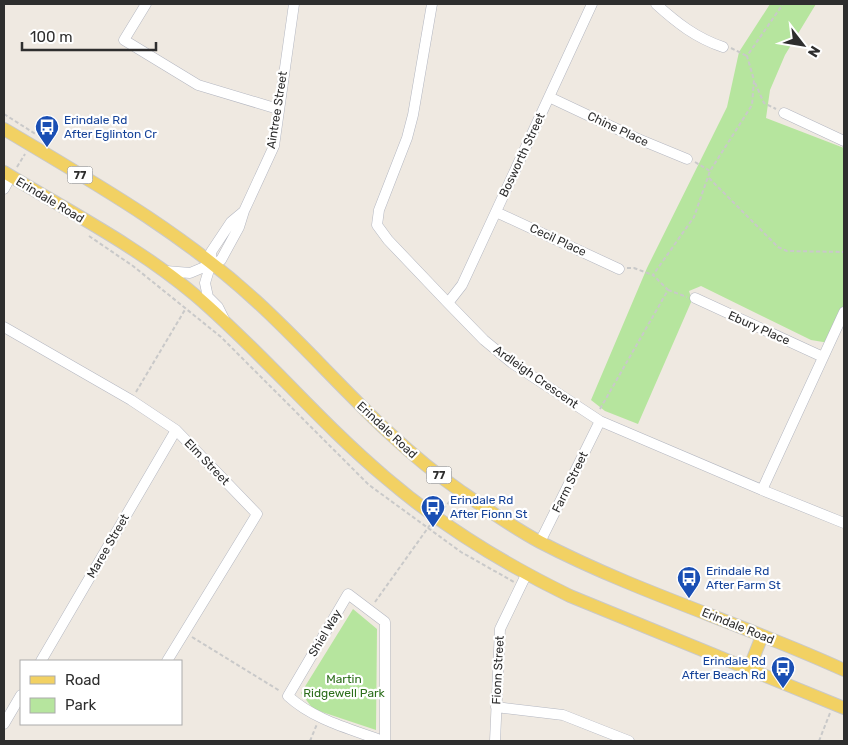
<svg xmlns="http://www.w3.org/2000/svg" width="848" height="745" viewBox="0 0 848 745" font-family="Rubik,sans-serif">
<rect width="100%" height="100%" fill="#efe9e1"/>
<!-- green -->
<path fill="#b6e59e" d="M770,4H816L785,55L770,90L766,118L844,148V310L829,343L811,340L701,286L689,291L692,300L638,424L605,411L591,400L647,268L727,107L739,52Z
M353,609L377,629L376,730L313,709L301,693Z"/>
<g fill="none" stroke-linecap="round" stroke-linejoin="round">
<!-- minor casing -->
<g stroke="#b4b7c1" stroke-width="11">
<path id="minor" d="M146,4L124,40L198,85L278,109
M432,4L413,115L407,138L379,210L377,225L388,240L448,303L484,340L512,363L600,421L762,490L844,312
M656,4C677,23 696,38 723,47
M549,97L636,138L687,159
M784,113L844,141
M4,189L11,176
M496,212L619,269
M166,271L190,273L221,260L239,227L244,211L274,146L294,4
M695,298L823,357
M448,303L462,285L592,4
M224,319L218,307L208,297L205,283L211,263V252L231,222L243,212
M4,327L131,400L176,430L257,514L167,661
M762,490L844,523
M540,542L600,421
M41,661L176,430
M496,707L563,715L629,741
M4,724L21,695
M383,741C351,729 314,720 288,696L348,594L385,622V741
M495,741L500,629L526,575"/>
</g>
<!-- major casing -->
<g stroke="#c9c9c9" stroke-width="14">
<path id="major" d="M4,129C91,181 180,231 255,300C324,363 382,437 459,490C485,508 512,527 540,542C638,593 744,624 844,670
M4,172C68,211 137,246 195,295C262,352 318,421 386,478C442,526 504,564 570,596L844,708
M749,669L762,636"/>
</g>
<!-- path -->
<path stroke="#c9c9c9" stroke-width="2" stroke-dasharray="4 2.5" stroke-linecap="butt" d="M731,48L747,56
M755,83L764,103L776,109
M4,114L37,135
M695,162L710,171
M17,167L25,154
M709,178L778,247L787,251L844,252
M89,236L133,266L221,337L369,485L461,552L514,582
M627,268H634L653,275
M668,290L687,297
M136,392L186,308
M600,409L668,290L653,275L694,217L710,171L752,105L754,80L747,56L783,4
M443,509L453,498
M375,602L430,525
M192,637L280,691
M310,741L317,724
M819,741L830,713"/>
<!-- minor -->
<use href="#minor" stroke="#fff" stroke-width="10"/>
<!-- major -->
<use href="#major" stroke="#f2d163" stroke-width="12"/>
</g>
<!-- icons -->
<defs>
<g id="bus-pin" transform="scale(1.25)"><path d="M0 17L-7.5 6A9.5 9.5 0 1 1 7.5 6Z" fill="#1a4fb4" stroke="#fff"/><path d="M-5-6H5V4H4V6H2V4H-2V6H-4V4H-5ZM-3.5-4V0h7V-4ZM-3.5 1.2v1.5H-2V1.2ZM2 1.2v1.5H3.5V1.2Z" fill="#fff"/></g>
</defs>
<g fill-rule="evenodd">
<use href="#bus-pin" x="47" y="127"/>
<use href="#bus-pin" x="433" y="507"/>
<use href="#bus-pin" x="689" y="578"/>
<use href="#bus-pin" x="783" y="668"/>
</g>
<g text-anchor="middle" dominant-baseline="central" stroke-width="4.5" stroke-linejoin="round" paint-order="stroke">
<!-- shield labels -->
<g fill="#fff" stroke="#6d6d6d" stroke-width="1">
<rect x="67.5" y="166.5" width="25" height="17" rx="4"/>
<rect x="426.5" y="466.5" width="25" height="17" rx="4"/>
</g>
<g font-size="11" font-weight="bold" fill="#2e2e2e">
<text x="80" y="175">77</text>
<text x="439" y="475">77</text>
</g>
<!-- street labels -->
<g font-size="12" fill="#2e2e2e" stroke="#fff">
<text transform="translate(277 110) rotate(-81)">Aintree Street</text>
<text transform="translate(618 129) rotate(25)">Chine Place</text>
<text transform="translate(522 155) rotate(-65)">Bosworth Street</text>
<text transform="translate(50 200) rotate(31)">Erindale Road</text>
<text transform="translate(558 240) rotate(25)">Cecil Place</text>
<text transform="translate(759 328) rotate(24)">Ebury Place</text>
<text transform="translate(536 377) rotate(35)">Ardleigh Crescent</text>
<text transform="translate(387 430) rotate(43)">Erindale Road</text>
<text transform="translate(207 462) rotate(46)">Elm Street</text>
<text transform="translate(570 482) rotate(-64)">Farm Street</text>
<text transform="translate(108 546) rotate(-60)">Maree Street</text>
<text transform="translate(738 626) rotate(22)">Erindale Road</text>
<text transform="translate(325 633) rotate(-59)">Shiel Way</text>
<text transform="translate(498 670) rotate(-87)">Fionn Street</text>
</g>
<!-- transit labels -->
<g font-size="12" fill="#164399" stroke="#fff" text-anchor="start">
<text x="64" y="120">Erindale Rd<tspan x="64" dy="14">After Eglinton Cr</tspan></text>
<text x="450" y="500">Erindale Rd<tspan x="450" dy="14">After Fionn St</tspan></text>
<text x="706" y="571">Erindale Rd<tspan x="706" dy="14">After Farm St</tspan></text>
<text x="766" y="661" text-anchor="end">Erindale Rd<tspan x="766" dy="14">After Beach Rd</tspan></text>
</g>
<!-- park labels -->
<g font-size="12" fill="#2c6e1b" stroke="#fff">
<text x="344" y="679">Martin<tspan x="344" dy="14">Ridgewell Park</tspan></text>
</g>
</g>
<!-- border -->
<rect width="848" height="745" fill="none" stroke="#2e2e2e" stroke-width="10"/>
<!-- legend -->
<rect x="20" y="660" width="162" height="65" fill="#ffffff" stroke="#ababab"/>
<rect x="30" y="676" width="25" height="8" fill="#f2d163" stroke="#ababab"/>
<text x="65" y="685" font-size="15" fill="#2e2e2e">Road</text>
<rect x="30" y="698" width="25" height="15" fill="#b6e59e" stroke="#ababab"/>
<text x="65" y="710" font-size="15" fill="#2e2e2e">Park</text>
<!-- north arrow -->
<g transform="translate(803 45) rotate(121)" stroke="#ffffff" stroke-width="4" paint-order="stroke">
<path d="M0-4L9 19L0 12L-9 19Z" fill="#2e2e2e"/>
<text y="-8" font-size="14" font-weight="bold" text-anchor="middle" fill="#2e2e2e">N</text>
</g>
<!-- scale -->
<path d="M22 42v8h134v-8" fill="none" stroke="#2e2e2e" stroke-width="2.5"/>
<text x="30" y="42" font-size="15" fill="#2e2e2e" stroke="#ffffff" stroke-width="4" paint-order="stroke">100 m</text>
</svg>
